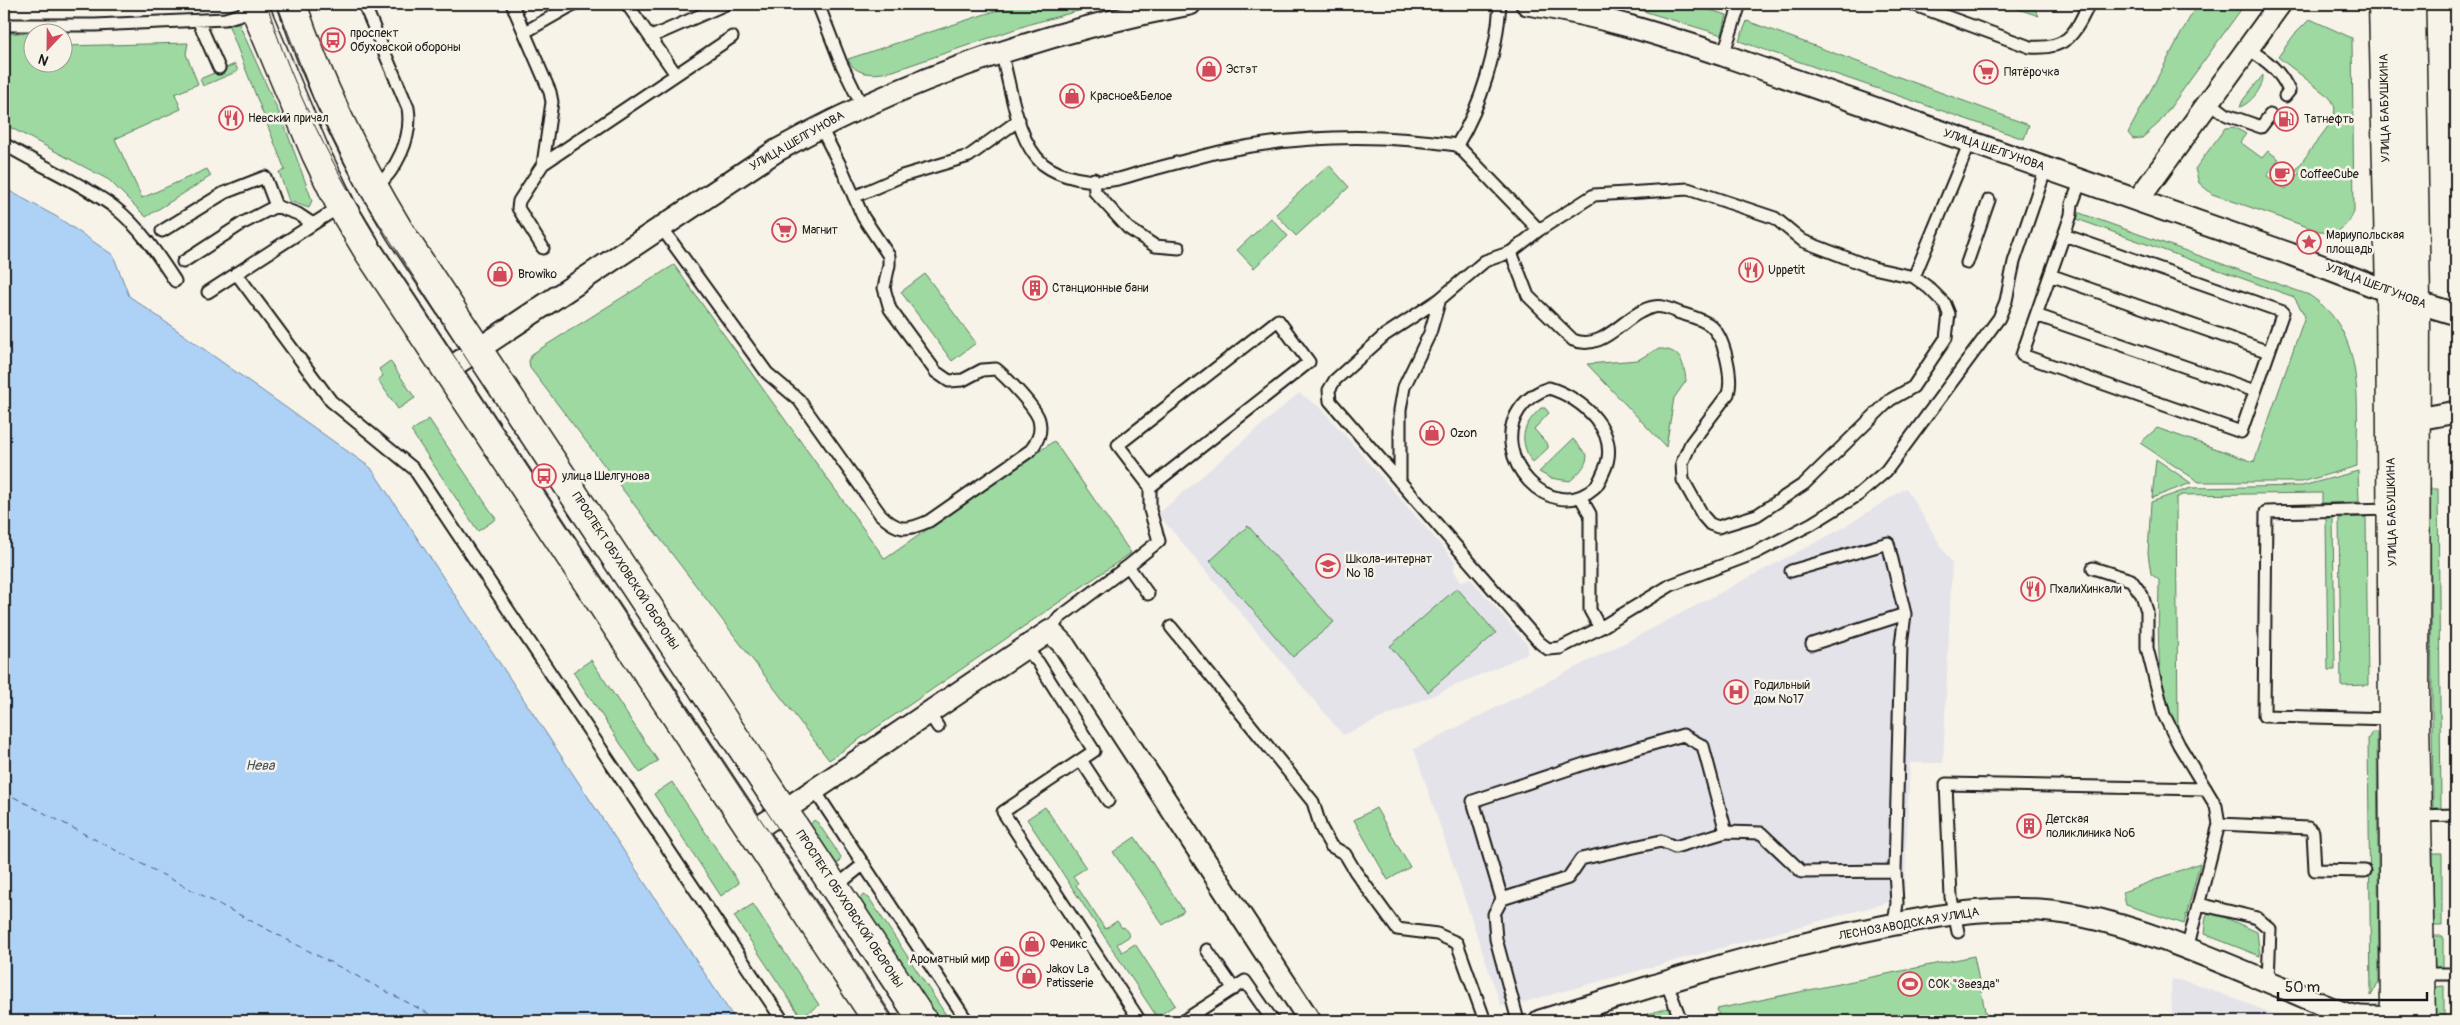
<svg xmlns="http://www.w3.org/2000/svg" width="2460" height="1025" viewBox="0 0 2460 1025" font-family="Pangolin,sans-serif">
<rect width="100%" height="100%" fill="#f7f3e8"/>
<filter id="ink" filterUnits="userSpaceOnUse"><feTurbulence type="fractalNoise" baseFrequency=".02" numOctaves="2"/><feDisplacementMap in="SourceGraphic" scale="10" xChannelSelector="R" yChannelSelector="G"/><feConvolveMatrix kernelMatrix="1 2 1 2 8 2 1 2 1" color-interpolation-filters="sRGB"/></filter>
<g filter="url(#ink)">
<!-- built -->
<path fill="#e4e3ea" d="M1299,393L1321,408L1455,561L1454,571L1461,582L1470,578L1528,645L1527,654L1343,735L1158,514Z
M1906,488L1952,564L1943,763H1910L1904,898L1513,1005L1501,1006L1414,749L1638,636L1841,529Z
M2449,828H2456V979H2452Z
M2171,979L2194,983L2292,1021H2172Z"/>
<!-- green -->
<path fill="#9dd9a1" stroke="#5c7a5e" d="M1016,4H1104L1030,24L893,71C877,75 855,77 848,59Z
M1620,4H1689L1727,15L1722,35Z
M2003,4H2032L2039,16Z
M2197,4H2245L2159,123L2142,138L2133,139L2128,133L2131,127Z
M2310,19L2352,38L2354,212C2350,222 2341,231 2331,235L2212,194L2199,183L2195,169L2225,128L2234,127L2246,134L2240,142L2262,158L2268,151L2279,159L2267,176L2286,189L2299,173L2296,170L2332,121C2336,111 2336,105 2329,97L2278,57L2294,35Z
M1747,21L2029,125L2024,139L1739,41Z
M228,24H239L284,124L312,200L309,208L289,201L279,172L285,170Z
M4,33H32V62H62L63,46L188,43L186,54L198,84L175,94L181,109L115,139L142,198L207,169L211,176L146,217L109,180L4,124Z
M235,64L238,71L203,86L200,79Z
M2263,75C2264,87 2251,103 2240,107L2243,100Z
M1329,165L1349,187L1296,236L1276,214Z
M2077,212L2309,295C2368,333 2356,405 2357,466L2302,482H2199L2140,443L2157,428L2254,462L2305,316L2294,297L2074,218Z
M1271,218L1288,236L1254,268L1237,250Z
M674,265L885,559L1054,441L1131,553L829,760L530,368L529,361L532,354Z
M925,274L976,343L952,361L901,292Z
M1657,349C1679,348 1684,361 1686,381L1674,398L1666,447L1587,364L1638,360Z
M390,361L415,398L398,409L378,380L383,376L379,369Z
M1541,408H1545L1549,413L1534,429L1548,445V448L1532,463C1519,439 1521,427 1541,408Z
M429,419L496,519L478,531L411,431Z
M1573,439L1587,455C1587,466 1578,474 1570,481L1550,478L1539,472Z
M2156,459L2191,483L2152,498Z
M2358,471L2359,502L2322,503V493L2182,495L2176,498L2178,728C2153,708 2159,611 2159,580L2151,574L2148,553L2151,502L2191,488L2302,486Z
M2430,489H2438L2441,808H2433Z
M2366,517L2368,685L2341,686L2339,518Z
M2326,518H2333L2335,670H2328Z
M1248,526L1334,622L1293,657L1210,561Z
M1457,588L1496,633L1428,692L1390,646Z
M591,660L658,761L640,773L573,672Z
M2372,732H2377L2379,981L2371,996L2368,739Z
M672,782L739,883L721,896L654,794Z
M1045,807L1086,868L1073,876L1078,883L1076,885L1105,929L1117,921L1122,928L1124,927L1130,936L1117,944L1122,952L1135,944L1175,1005L1157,1017L1027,819Z
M1376,808L1410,867L1388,880L1354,820Z
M814,820L818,823L841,857L839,863H834L809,826Z
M1135,837L1184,911L1163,925L1113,852Z
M2433,853H2442V926H2434Z
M2200,863L2184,924L2126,905L2123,892Z
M863,895L869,898L950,1021H938L860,903V899Z
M753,904L819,1005L801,1017L734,916Z
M2209,913H2215L2257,932L2260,956L2204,934L2206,916Z
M2434,936H2443V969L2435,970Z
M1974,956L1987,1021H1720L1717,1009Z
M2444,986V1021H2436L2435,987Z
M1668,1008L1673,1021H1624Z"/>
<!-- water -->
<path fill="#aed1f6" stroke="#74899f" d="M4,188L57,217L113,255L129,296L371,468L736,1021H4Z"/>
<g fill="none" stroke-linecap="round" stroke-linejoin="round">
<!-- ferry -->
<path stroke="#48525d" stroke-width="1" stroke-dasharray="6 5" stroke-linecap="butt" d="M4,792L443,1021"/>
<!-- service casing -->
<g stroke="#1c1c1c" stroke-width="15">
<path id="service" d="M364,4L408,108C413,138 396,171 374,189
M512,4L550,92L552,102L543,164
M627,4L675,73
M818,4L841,63L862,106
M1500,4C1497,51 1482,104 1457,145L1539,230L1594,195L1688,189L1775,218L1803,241L1873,268L1914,277L1929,288L1945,304L1949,314L1946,338L1913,387L1890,400L1804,484L1757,515L1718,527L1710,524L1703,516L1683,480L1682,463L1691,443L1728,394C1733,378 1725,338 1711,326C1703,319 1690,316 1680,313C1672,310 1662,305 1654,307C1625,312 1605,353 1573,340L1528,296L1511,252L1539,230
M1912,4L2030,47C2067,50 2074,35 2089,4
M198,20L219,68
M4,25H95L225,19L255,10
M525,32L574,4
M651,37L726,4
M2248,49C2266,60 2280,70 2289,91L2285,96
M1001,52C1011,85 1016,141 1043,164C1061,178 1091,183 1112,180C1122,179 1132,175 1142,172C1167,166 1193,158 1219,152C1298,135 1377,133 1457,145
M1723,55L1740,4
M2208,101L2227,115L2261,127L2270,115
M4,144C40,166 80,182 114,207C140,227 158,255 175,281
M1094,179L1095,192L1128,228L1155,246L1179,248
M854,197L902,176L969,156L1019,120
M661,227L767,373L799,400L880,514C898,532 907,531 929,521L1031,450C1038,440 1042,432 1039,420C1036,408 1006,377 996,369L982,370L963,380L949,381L936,372L890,309L884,288L889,265V256L863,217L842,169L820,126
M162,231L224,193L265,177L276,206L298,214L313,224
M2064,235L2283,312L2241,432L2022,355L2071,215L2072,204L2081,180
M543,248L518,208L519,201L543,164L732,37
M1511,252L1485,261L1440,299L1385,335L1335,380L1329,390L1330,401L1540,643L1548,649L1560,648L1600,628L1671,585L1755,553L1811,524L1858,495L1886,471L1999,318L2006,301L2014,262L2046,168
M183,262L243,223L276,206
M1967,263L1989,200
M236,273L331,401L414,469L783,1021
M2050,275L2269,352
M1914,277L1970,142
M208,292L341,206
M2036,315L2255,391
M1549,388C1583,398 1622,433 1604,471C1601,477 1599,484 1594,488C1551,526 1488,457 1519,410C1527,398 1536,392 1549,388Z
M1400,482V410L1404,387L1430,333L1440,299
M1581,498L1590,514V610L1600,628
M2391,509L2266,512L2264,716L2394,719
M1128,566L1159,541L1150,510V487L1118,445L1278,320L1309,362L1150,487
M2093,568L2131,580L2142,595L2147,611V648L2164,715L2179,745L2216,806L2219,824L2187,949
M1791,571L1888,543L1905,614
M1171,627L1313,802L1321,828L1331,846L1345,854L1355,871L1397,929L1437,934L1457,943L1485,1021
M1050,631L1059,618L1128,566L1148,594
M1812,644L1905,614L1901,645L1895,871
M1025,648L1038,662L1094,751L1003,812L1140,1021
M929,713L938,727
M1081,760L1108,801
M815,791L967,1021
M2416,816L2456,815
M2219,824L2308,828L2313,832L2315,870L2365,871
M1726,832L1703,746L1683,735L1584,764L1473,801L1502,899L1568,878L1581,859L1661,841L1675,847L1726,832L1761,833L1802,872L1895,871L1897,903L1894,924
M835,887L864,864
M1502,899L1494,914L1496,939L1518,1021
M2199,904L2257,918L2270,929L2268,981
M1958,932L1951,897L1946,784L2206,789
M1207,950L1234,989
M2421,974H2456
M1666,981L1681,1021
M1183,1021L1245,981L1273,1021"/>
</g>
<!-- minor casing -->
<g stroke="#1c1c1c" stroke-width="25">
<path id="minor" d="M1527,4C1595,14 1658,34 1723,55L2290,254L2416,302L2456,314
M2138,200L2280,4
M447,370L776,151C905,78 1045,32 1190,4
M2402,422L2456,412
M752,832L1050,631L1064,645L1310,1021
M1540,1021C1651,986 1762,951 1876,928C1942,914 2011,902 2078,915C2147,929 2214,959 2279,986C2302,995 2326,1008 2350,1015C2368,1020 2391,1016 2409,1016"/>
</g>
<!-- secondary casing -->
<g stroke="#1c1c1c" stroke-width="31">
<path id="secondary" d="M2383,4L2390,293L2395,1021
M2411,4L2416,302L2415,719L2421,1021"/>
</g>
<!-- primary casing -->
<g stroke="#1c1c1c" stroke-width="31">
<path id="primary" d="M253,4L316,154L341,206L368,251L878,1021
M292,4C319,84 356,160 400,232L923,1021"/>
</g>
<!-- service -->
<use href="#service" stroke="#f7f3e8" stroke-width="11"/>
<!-- minor -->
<use href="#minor" stroke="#f7f3e8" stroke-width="21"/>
<!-- secondary -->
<use href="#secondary" stroke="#f7f3e8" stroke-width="28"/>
<!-- primary -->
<use href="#primary" stroke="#f7f3e8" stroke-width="28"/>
<!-- tram -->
<path stroke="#1c1c1c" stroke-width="1" d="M267,4C292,88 334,169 380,244L894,1021
M277,4L315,103L362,197L490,395L906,1021"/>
</g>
</g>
<!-- icons -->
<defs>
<g id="bus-ring" transform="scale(1.25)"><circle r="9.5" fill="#f7f3e8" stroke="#d1495b" stroke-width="1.5"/><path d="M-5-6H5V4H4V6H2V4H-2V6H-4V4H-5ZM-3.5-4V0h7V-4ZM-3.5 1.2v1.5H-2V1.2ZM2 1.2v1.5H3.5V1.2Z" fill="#d1495b"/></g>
<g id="shop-ring" transform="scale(1.25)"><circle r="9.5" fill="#f7f3e8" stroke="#d1495b" stroke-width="1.5"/><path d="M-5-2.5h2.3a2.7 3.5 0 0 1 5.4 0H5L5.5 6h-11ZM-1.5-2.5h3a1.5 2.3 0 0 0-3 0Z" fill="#d1495b"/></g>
<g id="supermarket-ring" transform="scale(1.25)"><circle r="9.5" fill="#f7f3e8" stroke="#d1495b" stroke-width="1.5"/><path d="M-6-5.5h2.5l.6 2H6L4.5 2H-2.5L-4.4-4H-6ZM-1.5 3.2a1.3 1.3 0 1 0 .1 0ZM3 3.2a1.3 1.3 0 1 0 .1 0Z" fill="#d1495b"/></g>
<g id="restaurant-ring" transform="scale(1.25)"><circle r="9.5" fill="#f7f3e8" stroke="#d1495b" stroke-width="1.5"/><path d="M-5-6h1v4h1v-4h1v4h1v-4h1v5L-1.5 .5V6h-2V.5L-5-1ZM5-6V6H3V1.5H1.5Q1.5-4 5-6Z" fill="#d1495b"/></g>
<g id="fuel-ring" transform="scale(1.25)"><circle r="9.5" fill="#f7f3e8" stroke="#d1495b" stroke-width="1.5"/><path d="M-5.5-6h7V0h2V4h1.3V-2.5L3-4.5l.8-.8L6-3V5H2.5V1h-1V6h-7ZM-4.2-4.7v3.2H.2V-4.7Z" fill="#d1495b"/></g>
<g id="cafe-ring" transform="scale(1.25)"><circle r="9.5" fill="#f7f3e8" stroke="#d1495b" stroke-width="1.5"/><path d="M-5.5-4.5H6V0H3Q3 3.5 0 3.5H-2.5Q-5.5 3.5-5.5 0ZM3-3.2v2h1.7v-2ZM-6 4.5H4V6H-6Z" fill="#d1495b"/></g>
<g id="sight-ring" transform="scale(1.25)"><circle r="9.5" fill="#f7f3e8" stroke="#d1495b" stroke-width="1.5"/><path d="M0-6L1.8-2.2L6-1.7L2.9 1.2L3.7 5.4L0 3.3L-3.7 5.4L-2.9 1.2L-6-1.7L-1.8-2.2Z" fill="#d1495b"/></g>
<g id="building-ring" transform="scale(1.25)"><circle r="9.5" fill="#f7f3e8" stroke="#d1495b" stroke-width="1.5"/><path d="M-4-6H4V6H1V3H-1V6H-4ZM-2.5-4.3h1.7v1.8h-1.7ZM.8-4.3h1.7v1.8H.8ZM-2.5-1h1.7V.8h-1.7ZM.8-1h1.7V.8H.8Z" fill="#d1495b"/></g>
<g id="school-ring" transform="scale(1.25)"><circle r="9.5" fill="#f7f3e8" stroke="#d1495b" stroke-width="1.5"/><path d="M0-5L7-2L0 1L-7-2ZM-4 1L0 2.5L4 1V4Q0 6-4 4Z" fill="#d1495b"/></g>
<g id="hospital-ring" transform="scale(1.25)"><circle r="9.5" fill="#f7f3e8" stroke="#d1495b" stroke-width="1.5"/><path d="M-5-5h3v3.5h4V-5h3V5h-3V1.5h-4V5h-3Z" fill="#d1495b"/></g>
<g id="stadium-ring" transform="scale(1.25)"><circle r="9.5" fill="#f7f3e8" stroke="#d1495b" stroke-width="1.5"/><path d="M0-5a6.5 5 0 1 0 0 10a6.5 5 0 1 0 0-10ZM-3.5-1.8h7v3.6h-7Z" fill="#d1495b"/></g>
</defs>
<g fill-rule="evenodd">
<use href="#bus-ring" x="333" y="40"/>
<use href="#shop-ring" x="1209" y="69"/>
<use href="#supermarket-ring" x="1986" y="72"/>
<use href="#shop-ring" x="1072" y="96"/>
<use href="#restaurant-ring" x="231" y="118"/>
<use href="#fuel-ring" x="2286" y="119"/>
<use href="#cafe-ring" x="2282" y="174"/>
<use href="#supermarket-ring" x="784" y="230"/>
<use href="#sight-ring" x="2309" y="242"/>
<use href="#restaurant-ring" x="1751" y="270"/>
<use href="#shop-ring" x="500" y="274"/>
<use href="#building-ring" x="1035" y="288"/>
<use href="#shop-ring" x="1432" y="433"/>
<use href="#bus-ring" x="544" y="476"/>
<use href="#school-ring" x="1328" y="566"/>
<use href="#restaurant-ring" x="2033" y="589"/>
<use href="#hospital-ring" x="1736" y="692"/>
<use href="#building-ring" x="2029" y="826"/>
<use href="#shop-ring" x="1032" y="944"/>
<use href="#shop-ring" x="1007" y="959"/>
<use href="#shop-ring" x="1029" y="976"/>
<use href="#stadium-ring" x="1910" y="984"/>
</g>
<g text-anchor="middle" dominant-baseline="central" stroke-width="5" stroke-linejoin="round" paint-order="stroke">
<!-- poi labels -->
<g font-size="12" fill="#1c1c1c" stroke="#f7f3e8" text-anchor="start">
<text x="350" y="33">проспект<tspan x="350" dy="14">Обуховской обороны</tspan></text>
<text x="1226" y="69">Эстэт</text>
<text x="2004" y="72">Пятёрочка</text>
<text x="1090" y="96">Красное&amp;Белое</text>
<text x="248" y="118">Невский причал</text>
<text x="2304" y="119">Татнефть</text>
<text x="2300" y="174">CoffeeCube</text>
<text x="802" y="230">Магнит</text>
<text x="2326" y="235">Мариупольская<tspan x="2326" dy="14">площадь</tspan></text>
<text x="1768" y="270">Uppetit</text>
<text x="518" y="274">Browiko</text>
<text x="1052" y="288">Станционные бани</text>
<text x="1450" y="433">Ozon</text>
<text x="562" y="476">улица Шелгунова</text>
<text x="1346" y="559">Школа-интернат<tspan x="1346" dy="14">№ 18</tspan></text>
<text x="2050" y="589">ПхалиХинкали</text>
<text x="1754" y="685">Родильный<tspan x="1754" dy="14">дом №17</tspan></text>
<text x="2046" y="819">Детская<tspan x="2046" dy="14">поликлиника №6</tspan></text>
<text x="1050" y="944">Феникс</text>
<text x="990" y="959" text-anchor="end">Ароматный мир</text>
<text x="1046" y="969">Jakov La<tspan x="1046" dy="14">Patisserie</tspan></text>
<text x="1928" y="984">СОК "Звезда"</text>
</g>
<!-- street labels -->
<g font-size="12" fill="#1c1c1c" stroke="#f7f3e8">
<text transform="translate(2385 108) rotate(-91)">УЛИЦА БАБУШКИНА</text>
<text transform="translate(797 141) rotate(-30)">УЛИЦА ШЕЛГУНОВА</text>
<text transform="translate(1994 150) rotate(19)">УЛИЦА ШЕЛГУНОВА</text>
<text transform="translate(2376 286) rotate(21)">УЛИЦА ШЕЛГУНОВА</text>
<text transform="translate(2392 512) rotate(-91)">УЛИЦА БАБУШКИНА</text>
<text transform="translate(625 571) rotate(57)">ПРОСПЕКТ ОБУХОВСКОЙ ОБОРОНЫ</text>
<text transform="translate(849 909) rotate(57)">ПРОСПЕКТ ОБУХОВСКОЙ ОБОРОНЫ</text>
<text transform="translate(1909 924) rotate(-10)">ЛЕСНОЗАВОДСКАЯ УЛИЦА</text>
</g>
<!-- water labels -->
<g font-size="14" font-style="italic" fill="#48525d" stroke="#f7f3e8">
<text x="260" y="765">Нева</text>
</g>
</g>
<!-- margin -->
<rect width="2460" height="1025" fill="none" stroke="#f7f3e8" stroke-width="20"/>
<rect x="10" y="10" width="2440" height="1005" fill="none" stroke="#1c1c1c" stroke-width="2" filter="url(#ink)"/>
<!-- north arrow -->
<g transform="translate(48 48) rotate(202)"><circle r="24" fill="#f7f3e8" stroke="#9f9d96"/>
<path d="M0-4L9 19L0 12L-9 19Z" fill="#d1495b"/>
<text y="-8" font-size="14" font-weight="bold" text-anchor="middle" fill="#1c1c1c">N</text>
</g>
<!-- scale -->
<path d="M2278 992v8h149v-8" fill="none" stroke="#1c1c1c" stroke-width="2.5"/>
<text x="2285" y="992" font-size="15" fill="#1c1c1c" stroke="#f7f3e8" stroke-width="4" paint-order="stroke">50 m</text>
</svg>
